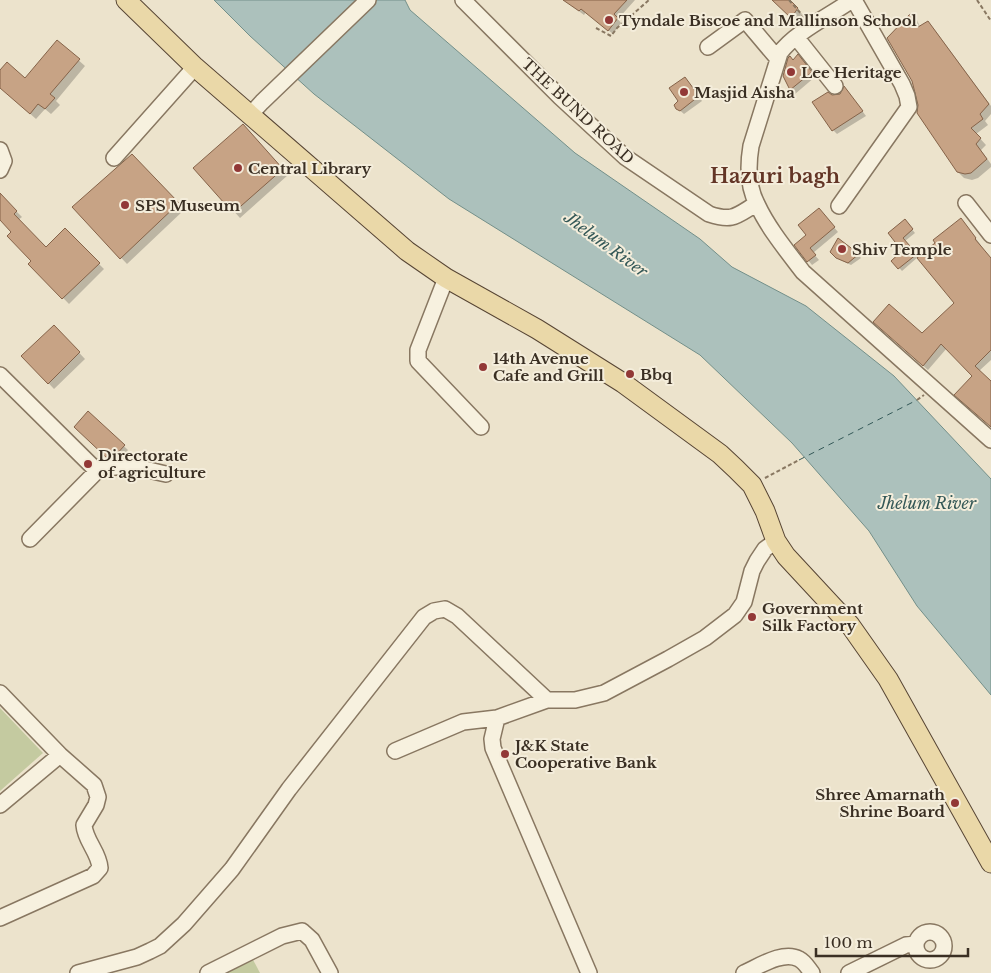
<svg xmlns="http://www.w3.org/2000/svg" width="991" height="973" viewBox="0 0 991 973" font-family="'Libre Baskerville',serif">
<rect width="100%" height="100%" fill="#ece3cc"/>
<!-- green -->
<path fill="#c4caa0" d="M0,708L43,753L0,791Z
M250,954L260,973H215Z"/>
<!-- water -->
<path fill="#acc1bc" stroke="#738f89" d="M214,0H405L410,10L575,153L700,239L732,267L806,306L894,376L991,479V695L917,606L869,531L792,443L700,355L449,199L314,94L250,36Z"/>
<!-- shadow -->
<path fill="#0003" d="M564,0H635L618,19L621,23L613,34L586,12L584,15Z
M774,0H788L802,14L796,21Z
M911,15L917,20L920,27L928,23L934,29L991,106V114L985,121L988,125L976,134L986,145L981,150L991,164V167L978,178L972,180L964,178L958,172L920,105Z
M57,41L85,66L56,101L60,105L51,114L45,109L36,119L0,87V72L25,80Z
M802,60L815,77L795,94L791,90L784,76L793,61Z
M689,83L702,101L684,114L677,108Z
M848,92L866,116L837,134L833,130L832,96Z
M249,131L288,175L240,218L195,168Z
M132,156L184,210L127,264L73,207Z
M0,195L22,217L18,220L46,249L65,230L104,269L69,304L30,264L33,261L13,232L0,218Z
M822,213L838,232L813,253L819,260L812,265L796,245L808,235Z
M905,221L915,233L905,241L919,258L966,225L991,259V360L979,371L991,383V426L974,376L947,348L928,370L880,327L922,335L956,303L918,257L902,271L893,261L904,251L889,234Z
M838,240L858,255L861,258L851,265L840,260L832,252Z
M54,326L85,359L54,389L23,356Z
M89,413L128,450L118,462H114L76,427Z"/>
<g fill="none" stroke-linecap="round" stroke-linejoin="round">
<!-- ferry -->
<path stroke="#345857" stroke-width="1" stroke-dasharray="6 5" stroke-linecap="butt" d="M799,460L917,400"/>
</g>
<!-- building -->
<path fill="#c7a385" stroke="#856349" d="M563,0H627L614,14L618,18L608,31L581,9L579,11Z
M772,0H790L798,8L791,18Z
M911,13L918,27L928,21L989,104L980,114L983,119L971,128L981,138L976,144L987,159L971,173L965,174L957,172L917,113L918,105L912,81L887,38Z
M57,40L80,59L50,94L55,98L45,109L38,104L30,114L0,88V70L7,62L25,78Z
M798,54L812,72L790,90L783,76L788,58L790,56L793,60Z
M685,77L699,96L680,111L676,109L674,105L678,101L669,88Z
M844,86L863,111L832,131L812,102L828,92L832,95L840,94Z
M243,124L283,169L233,213L193,168Z
M132,154L179,203L120,259L72,207Z
M0,193L17,211L14,214L46,247L65,228L100,263L62,299L28,264L31,261L7,236L11,232L0,220Z
M819,208L835,227L810,248L816,255L807,262L794,245L806,235L798,225Z
M961,218L976,238L975,239L991,258V350L975,366L991,381V427L954,395L972,376L941,344L923,366L873,322L889,304L922,333L954,303L917,258L935,243L933,240Z
M905,219L913,229L903,238L917,254L898,269L891,261L902,251L888,233Z
M838,238L859,254L848,263L836,258L830,252Z
M54,325L80,352L48,384L21,356Z
M88,411L125,445L113,458L108,459L74,427Z"/>
<g fill="none" stroke-linecap="round" stroke-linejoin="round">
<!-- minor casing -->
<g stroke="#887761" stroke-width="18">
<path id="minor" d="M463,0L560,97L625,157L709,214C733,222 736,216 756,204
M852,0C831,15 794,33 780,53L751,146C748,164 748,187 757,204C768,228 787,251 803,272L991,440
M796,37L835,86
M708,47L745,20L778,59
M250,115L262,102L368,0
M0,150L4,161L0,170
M114,158L195,67
M966,203L991,235
M839,206L909,107L907,96L902,84L854,0
M446,278L418,350V361L481,427
M0,375L97,471L30,539
M97,471C125,462 139,468 166,474
M0,693L60,755L94,785L98,797L96,805L84,825C85,841 99,852 100,868L93,876L0,918
M497,718L492,739L493,748L589,973
M395,751L463,722L497,718L547,700H575L604,693L668,659L705,638L735,615L744,602L752,571L757,561L765,549L776,541
M0,805L60,755
M916 946a14 14 0 1 1 28 0a14 14 0 1 1-28 0Z
M78,973L137,957L150,951L160,946L184,924L232,869L289,789L424,617L434,611L445,609L457,616L547,700
M208,973L282,936L302,931L312,940L330,973
M744,973C758,967 783,950 799,959C805,962 808,968 812,973
M849,973L906,945L916,944"/>
</g>
<!-- major casing -->
<g stroke="#574534" stroke-width="21">
<path id="major" d="M126,0L195,67L407,251L446,278L537,329L623,383L720,454L736,469L752,485L765,511L776,541L786,556L850,625L888,679L991,863"/>
</g>
<!-- path -->
<path stroke="#887761" stroke-width="2" stroke-dasharray="4 2.5" stroke-linecap="butt" d="M789,0L804,17
M977,0L991,21
M596,28L611,36L617,28L649,0
M917,400L924,395
M765,478L799,460"/>
<!-- minor -->
<use href="#minor" stroke="#f7f1df" stroke-width="15"/>
<!-- major -->
<use href="#major" stroke="#ead8a8" stroke-width="19"/>
</g>
<!-- markers -->
<g fill="#923836" stroke="#f4eddb" stroke-width="2">
<circle cx="609" cy="20" r="5"/>
<circle cx="791" cy="72" r="5"/>
<circle cx="684" cy="92" r="5"/>
<circle cx="238" cy="168" r="5"/>
<circle cx="125" cy="205" r="5"/>
<circle cx="842" cy="249" r="5"/>
<circle cx="483" cy="367" r="5"/>
<circle cx="630" cy="374" r="5"/>
<circle cx="88" cy="464" r="5"/>
<circle cx="752" cy="617" r="5"/>
<circle cx="505" cy="754" r="5"/>
<circle cx="955" cy="803" r="5"/>
</g>
<g text-anchor="middle" dominant-baseline="central" stroke-width="4" stroke-linejoin="round" paint-order="stroke">
<!-- poi labels -->
<g font-size="15" font-weight="bold" fill="#3a2f23" stroke="#f4eddb" text-anchor="start">
<text x="619" y="20">Tyndale Biscoe and Mallinson School</text>
<text x="801" y="72">Lee Heritage</text>
<text x="694" y="92">Masjid Aisha</text>
<text x="248" y="168">Central Library</text>
<text x="135" y="205">SPS Museum</text>
<text x="852" y="249">Shiv Temple</text>
<text x="493" y="358">14th Avenue<tspan x="493" dy="17">Cafe and Grill</tspan></text>
<text x="640" y="374">Bbq</text>
<text x="98" y="455">Directorate<tspan x="98" dy="17">of agriculture</tspan></text>
<text x="762" y="608">Government<tspan x="762" dy="17">Silk Factory</tspan></text>
<text x="515" y="745">J&amp;K State<tspan x="515" dy="17">Cooperative Bank</tspan></text>
<text x="945" y="794" text-anchor="end">Shree Amarnath<tspan x="945" dy="17">Shrine Board</tspan></text>
</g>
<!-- street labels -->
<g font-size="15" fill="#3a2f23" stroke="#f4eddb">
<text transform="translate(578 111) rotate(43)">THE BUND ROAD</text>
</g>
<!-- water labels -->
<g font-size="16" font-style="italic" fill="#345857" stroke="#f4eddb">
<text transform="translate(606 244) rotate(36)">Jhelum River</text>
<text x="927" y="503">Jhelum River</text>
</g>
<!-- district labels -->
<g font-size="20" font-weight="bold" fill="#633526" stroke="#f4eddb">
<text x="775" y="176">Hazuri bagh</text>
</g>
</g>
<!-- scale -->
<path d="M816 948v8h152v-8" fill="none" stroke="#3a2f23" stroke-width="2.5"/>
<text x="824" y="948" font-size="15" fill="#3a2f23" stroke="#f4eddb" stroke-width="4" paint-order="stroke">100 m</text>
</svg>
